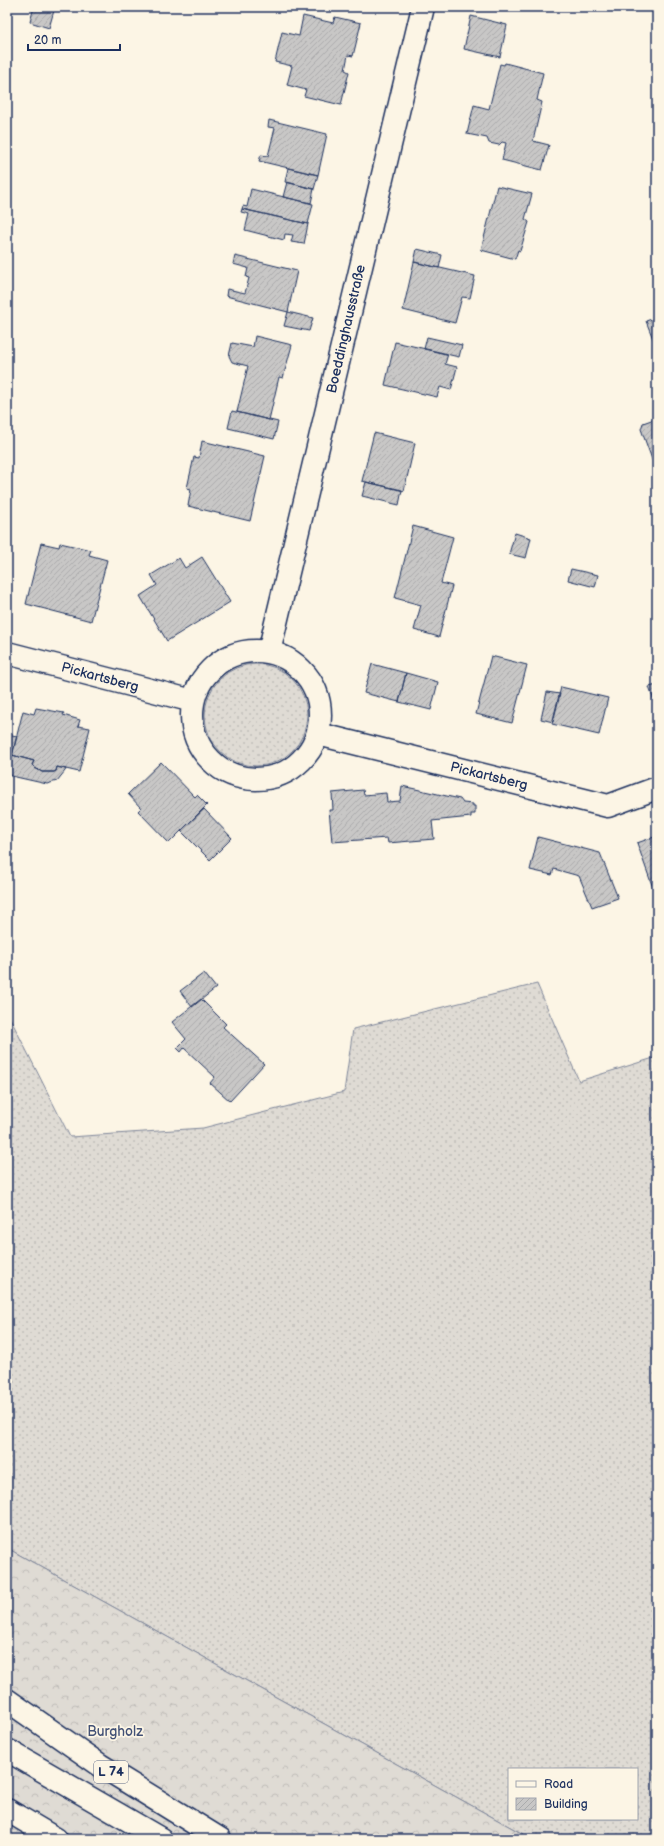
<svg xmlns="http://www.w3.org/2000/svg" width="664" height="1846" viewBox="0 0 664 1846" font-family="'Balsamiq Sans',sans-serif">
<defs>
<pattern id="grass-dots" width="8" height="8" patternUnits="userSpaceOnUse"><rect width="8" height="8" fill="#dfdbd4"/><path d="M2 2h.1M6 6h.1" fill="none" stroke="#bfbcb8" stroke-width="1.8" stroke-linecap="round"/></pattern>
<pattern id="forest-crowns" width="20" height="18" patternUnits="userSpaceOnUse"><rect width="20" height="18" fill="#dfdbd4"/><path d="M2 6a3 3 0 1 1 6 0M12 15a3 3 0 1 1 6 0" fill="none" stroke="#bfbcb8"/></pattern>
<pattern id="building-hatch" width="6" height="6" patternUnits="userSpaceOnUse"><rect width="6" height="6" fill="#c8c7c6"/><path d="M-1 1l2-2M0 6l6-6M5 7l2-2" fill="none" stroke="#ababac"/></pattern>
</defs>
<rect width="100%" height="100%" fill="#fcf5e5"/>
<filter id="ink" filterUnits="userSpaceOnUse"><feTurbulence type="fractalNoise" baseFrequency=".025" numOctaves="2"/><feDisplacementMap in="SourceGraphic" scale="8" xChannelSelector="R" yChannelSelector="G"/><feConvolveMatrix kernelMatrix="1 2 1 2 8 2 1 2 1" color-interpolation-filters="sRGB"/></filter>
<g filter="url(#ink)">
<!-- grass -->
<path fill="url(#grass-dots)" stroke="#7d8599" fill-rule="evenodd" d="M205 715a51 51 0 1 1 102 0a51 51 0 1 1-102 0Z
M537,984L579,1081L657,1057V1839H532L7,1548V1012L70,1137L203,1128L344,1092L353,1029ZM509,1769H637V1819H509Z"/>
<!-- forest -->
<path fill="url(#forest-crowns)" stroke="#7d8599" d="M7,1548L532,1839H7Z"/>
<!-- building -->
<path fill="url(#building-hatch)" stroke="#1b2f5e" d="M34,7H55L49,28L30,22Z
M303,16L333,23L335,17L361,23L353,56L348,55L345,70L349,72L341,105L304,96L306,90L287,85L292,66L275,62L282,32L299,36Z
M471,16L507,25L500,57L464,49Z
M505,63L543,73L537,100L542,102L533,141L549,145L542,170L502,160L506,143L502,142L499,145L489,143L487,138L467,134L474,105L489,109L500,64L504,65Z
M269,120L327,134L318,175L259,161L261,155L268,156L275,128L268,127Z
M288,168L318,175L314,189L285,182Z
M287,182L314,189L311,203L283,197Z
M497,186L532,194L525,219L529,222L520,251L518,250L515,259L481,250Z
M251,189L313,204L308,224L242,209L243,206L247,207Z
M242,209L308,224L304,244L291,242L293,235L285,234L284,240L245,230L249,214L241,212Z
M417,249L442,255L439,268L414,262Z
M235,256L297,271L288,312L226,296L227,289L245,293L249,278L246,277L248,268L233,264Z
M414,262L475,276L470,298L462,297L455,323L403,310Z
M288,312L313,318L309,331L284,326Z
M657,317V349L646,321Z
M255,336L292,345L283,378L279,377L269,420L237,412L248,366L232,362L229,356L232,343L253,347Z
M427,337L462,345L459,357L424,349Z
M395,342L448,354L445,364L457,367L451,390L440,387L437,397L385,385Z
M232,411L278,422L274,439L228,428Z
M657,418V464L654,465L641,429L643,423Z
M374,433L415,443L404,491L362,481Z
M202,441L265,456L250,521L188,506L191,489L187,488L194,457L199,458Z
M366,482L402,490L399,505L362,496Z
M413,526L453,537L441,583L452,586L439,637L414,630L421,605L395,598Z
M515,533L531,538L526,558L509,554Z
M41,543L59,547L60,543L91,550L89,555L107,560L91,621L26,604Z
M202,557L230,602L167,641L140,596L157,585L151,575L179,558L185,568Z
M571,569L598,575L595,587L568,580Z
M491,656L527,665L512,723L476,714Z
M372,664L406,673L399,702L364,693Z
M406,673L438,682L431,710L399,702Z
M657,685V709L649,687Z
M561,687L608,698L599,735L552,724Z
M547,692L560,694L553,722L541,719Z
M36,708L64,713L63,715L80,720L78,726L90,728L79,772L57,767L56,771L54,772H42L35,768L32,765L34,761L12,755L23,711L34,714Z
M7,734L17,736L11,761L7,760Z
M12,755L34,761L32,765L35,768L42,772H54L56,771L57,767L66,769L65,771L57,781L47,784L7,775V760L11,761Z
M161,762L195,797L197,795L207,805L169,843L138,811L141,808L128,794Z
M402,786L460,799L463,803L473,804V806H475V814H471V817L432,821L434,839L388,843L387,838L332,842L329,810H333L332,793L363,790L364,795L386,793L387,802L400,801Z
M204,809L232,838L210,860L181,831Z
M657,836V886L653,888L637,843Z
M538,837L600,853L618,898L592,907L579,876L554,869L552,875L530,870Z
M204,973L216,988L192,1007L180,991Z
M201,999L226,1024L223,1027L264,1064L230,1101L210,1083L215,1077L184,1048L181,1052L177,1048L186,1039L172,1022Z"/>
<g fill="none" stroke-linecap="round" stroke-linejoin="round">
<!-- street casing -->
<g stroke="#1b2f5e" stroke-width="25">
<path id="street" d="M192 715a64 64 0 1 1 128 0a64 64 0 1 1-128 0Z
M269,652L423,7
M7,653L193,701
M318,734L608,806L657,788"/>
</g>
<!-- highway casing -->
<g stroke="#1b2f5e" stroke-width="25">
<path id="highway" d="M7,1700L100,1765L220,1839
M7,1750L161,1839
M7,1810L56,1839"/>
</g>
<!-- street -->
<use href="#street" stroke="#fcf5e5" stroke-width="22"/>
<!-- highway -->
<use href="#highway" stroke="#fcf5e5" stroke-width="22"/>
</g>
</g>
<g text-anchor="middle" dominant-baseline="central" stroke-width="3.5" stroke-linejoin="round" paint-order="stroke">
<!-- shield labels -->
<rect fill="#fcf5e5" stroke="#5e6a86" stroke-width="1" x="94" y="1761" width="34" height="22" rx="3"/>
<g font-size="13" font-weight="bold" fill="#1b2f5e">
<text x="111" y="1772">L 74</text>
</g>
<!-- street labels -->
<g font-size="14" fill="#1b2f5e" stroke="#fcf5e5">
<text transform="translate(346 329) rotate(-77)">Boeddinghausstraße</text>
<text transform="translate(100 677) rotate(15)">Pickartsberg</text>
<text transform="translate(489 776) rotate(14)">Pickartsberg</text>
</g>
<!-- park labels -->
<g font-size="14" fill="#425176" stroke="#fcf5e5">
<text x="115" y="1731">Burgholz</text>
</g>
</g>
<!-- margin -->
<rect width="664" height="1846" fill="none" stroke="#fcf5e5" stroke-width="24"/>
<rect x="12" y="12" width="640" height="1822" fill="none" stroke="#1b2f5e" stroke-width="1.5" filter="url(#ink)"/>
<!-- legend -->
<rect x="508" y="1768" width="130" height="52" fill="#fcf5e5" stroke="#a2a6af"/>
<rect x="516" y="1781" width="20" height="6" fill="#fcf5e5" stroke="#a2a6af"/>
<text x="544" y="1788" font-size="12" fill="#1b2f5e">Road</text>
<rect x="516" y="1798" width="20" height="12" fill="url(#building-hatch)" stroke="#a2a6af"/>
<text x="544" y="1808" font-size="12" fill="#1b2f5e">Building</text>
<!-- scale -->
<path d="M28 44v6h92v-6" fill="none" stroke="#1b2f5e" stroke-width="2"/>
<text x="34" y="44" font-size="12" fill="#1b2f5e" stroke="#fcf5e5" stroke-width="3" paint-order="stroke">20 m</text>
</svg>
